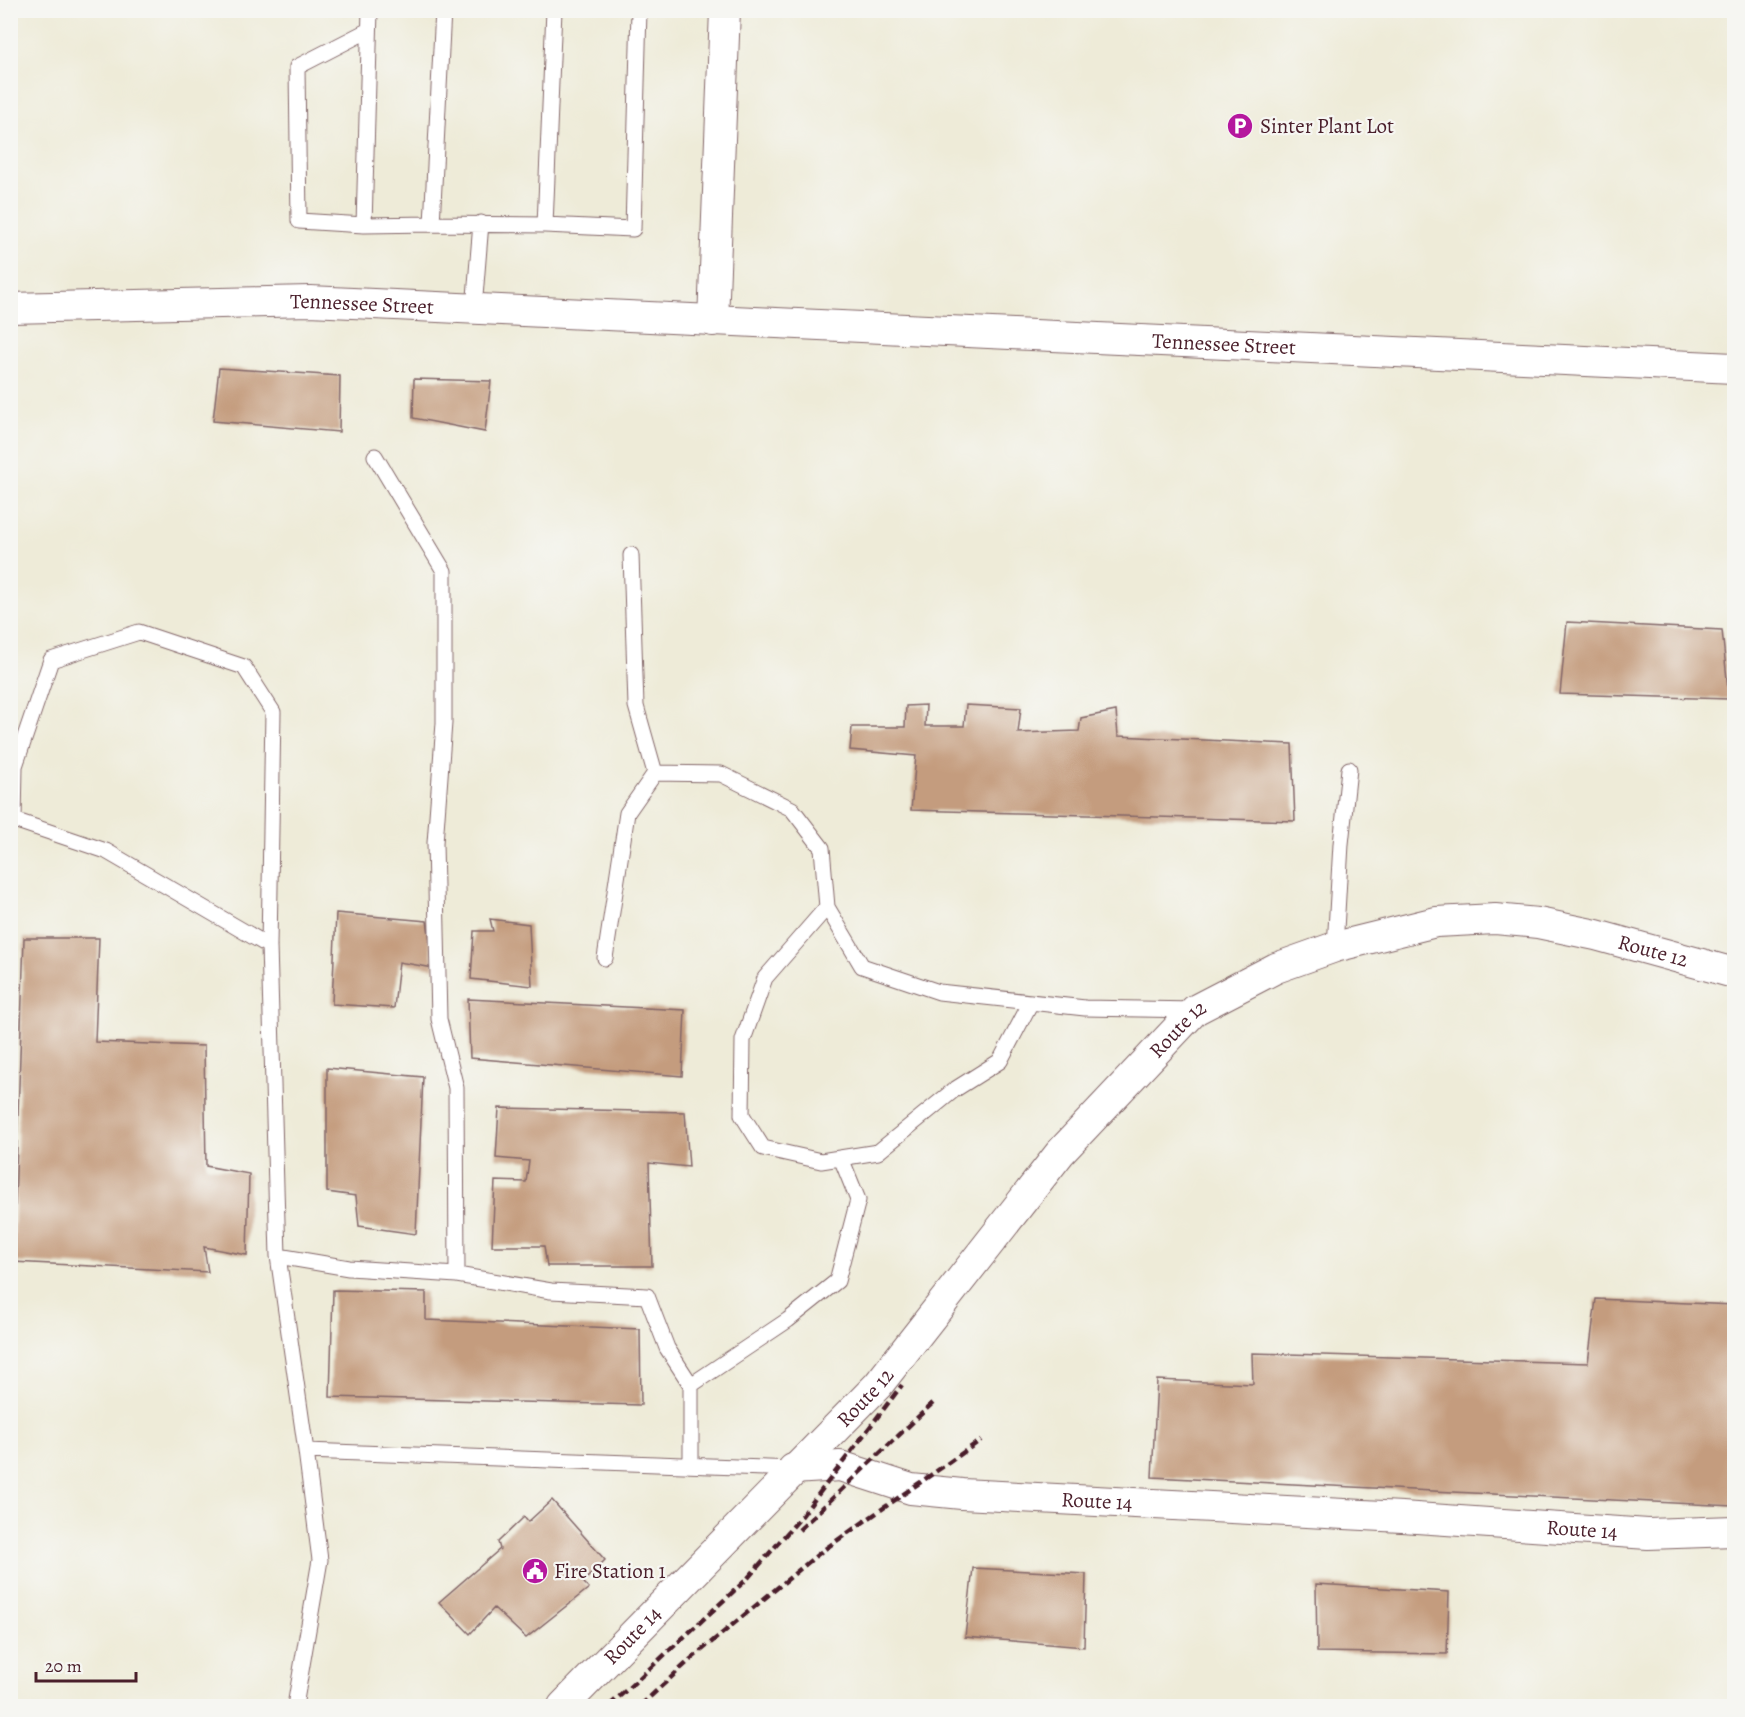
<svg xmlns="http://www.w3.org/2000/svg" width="1745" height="1717" viewBox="0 0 1745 1717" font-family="Alegreya,serif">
<rect width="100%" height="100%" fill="#f6f6f2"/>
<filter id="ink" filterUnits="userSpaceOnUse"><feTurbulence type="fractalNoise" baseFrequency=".0167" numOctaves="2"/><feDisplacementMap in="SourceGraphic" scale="12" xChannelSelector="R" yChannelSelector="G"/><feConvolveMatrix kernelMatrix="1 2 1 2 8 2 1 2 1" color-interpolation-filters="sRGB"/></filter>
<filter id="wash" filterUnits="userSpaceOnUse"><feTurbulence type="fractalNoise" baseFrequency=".008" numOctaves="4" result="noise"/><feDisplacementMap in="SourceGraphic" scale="24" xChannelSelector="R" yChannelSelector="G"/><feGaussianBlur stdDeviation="1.35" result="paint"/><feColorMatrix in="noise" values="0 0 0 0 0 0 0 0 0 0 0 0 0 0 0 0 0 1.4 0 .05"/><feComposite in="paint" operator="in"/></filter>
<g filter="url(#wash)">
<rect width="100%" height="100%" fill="#eeebd8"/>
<g id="blocks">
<!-- building -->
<path fill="#c49c7e" d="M219,368L340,376L339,432L213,421Z
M414,379L491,381L485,432L413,418Z
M1567,622L1722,630L1729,699L1560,694Z
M926,705L925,726H964L966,705L1021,708L1018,733L1079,731L1081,718L1116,711L1118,736L1292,744L1295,821L911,810L916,756L850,750L852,727H905L906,706Z
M336,913L427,921L434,968L399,962L394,1008L332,1004Z
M490,919L529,924L532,986L471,979L474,931H493Z
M24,938H99L95,1042L204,1046L206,1166L249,1174L247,1255L204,1247L208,1272L13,1262Z
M468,999L685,1010L682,1076L470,1058Z
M327,1068L423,1077L416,1234L359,1226L356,1196L327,1192Z
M499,1108L685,1112L689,1167L649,1163L652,1266H547L544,1246H492L495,1181L526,1182L529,1161L496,1158Z
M333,1290L426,1292V1320L640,1329L641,1405L330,1397Z
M1596,1299L1734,1305V1506L1152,1477L1157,1380L1253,1384L1252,1353L1588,1363Z
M552,1500L605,1560L583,1582L589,1588L526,1638L494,1608L470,1634L439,1602L500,1549L498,1542L524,1517L528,1522Z
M973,1568L1086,1574L1084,1647L965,1637Z
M1316,1584L1449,1592L1447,1654L1317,1652Z"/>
</g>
</g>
<g filter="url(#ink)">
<use href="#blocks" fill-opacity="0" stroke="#836668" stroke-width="1.5"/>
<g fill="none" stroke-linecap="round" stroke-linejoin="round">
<!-- lane casing -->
<g stroke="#836668" stroke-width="17">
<path id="lane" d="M370,10L364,225L432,224
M443,10L432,224L545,225
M554,10L545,225L633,229L639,10
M364,225L299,221L297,67L369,30
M474,309L481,223
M631,555L636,706L655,773
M827,907L765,978L743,1040L742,1115L763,1148L821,1161L878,1152L954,1090L1000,1061L1031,1002
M269,946L106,851L14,820L15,766L51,660L139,632L244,667L273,712L269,946L278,1256L306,1451L793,1469
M1335,947L1341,844L1349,769
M605,958L627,813L655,773L721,774L792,809L822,848L827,907L862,966L939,992L1085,1008L1195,1010
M278,1256L349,1268L457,1275L456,1088L439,1019L435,843L444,723V571L375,456
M457,1275L551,1291L647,1296L667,1348L691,1385V1465
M691,1385L788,1320L837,1281L858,1200L841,1158
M10,1705L14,1706
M295,1706L320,1560L306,1451"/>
</g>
<!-- street casing -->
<g stroke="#836668" stroke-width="32">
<g id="street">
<path id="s1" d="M10,308L310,301L1734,368"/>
<path d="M713,321L725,10"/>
<path id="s2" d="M793,1469L840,1466L911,1489L962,1494L1402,1517L1648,1534L1734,1531"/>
<path id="s3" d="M563,1706L878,1385L1060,1153L1195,1010L1276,968L1335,947L1436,922L1495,919L1538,923L1596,935L1734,973"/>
</g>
</g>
<!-- lane -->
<use href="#lane" stroke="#fff" stroke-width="15"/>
<!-- street -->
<use href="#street" stroke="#fff" stroke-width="30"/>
<!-- rail -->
<path stroke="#4a1f2b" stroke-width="4.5" stroke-dasharray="9 4.5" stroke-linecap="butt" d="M799,1530L936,1400
M609,1706L747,1579L801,1517L902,1385
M640,1706L691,1659L822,1551L981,1440"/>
</g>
</g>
<!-- icons -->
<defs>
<g id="parking-disc" transform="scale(1.35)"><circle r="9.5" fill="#b5179e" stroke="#f6f6f2"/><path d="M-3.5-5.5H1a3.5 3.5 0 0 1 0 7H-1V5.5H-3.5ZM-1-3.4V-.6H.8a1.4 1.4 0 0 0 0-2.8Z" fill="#fff"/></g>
<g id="civic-disc" transform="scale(1.35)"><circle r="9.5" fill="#b5179e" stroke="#f6f6f2"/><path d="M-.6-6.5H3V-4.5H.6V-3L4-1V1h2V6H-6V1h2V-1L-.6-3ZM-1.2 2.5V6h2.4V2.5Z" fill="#fff"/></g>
</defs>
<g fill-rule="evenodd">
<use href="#parking-disc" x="1240" y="126"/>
<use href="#civic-disc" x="535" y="1571"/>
</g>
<g text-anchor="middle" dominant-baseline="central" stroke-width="4.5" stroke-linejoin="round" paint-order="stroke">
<!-- poi labels -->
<g font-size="21" fill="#4a1f2b" stroke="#f6f6f2" text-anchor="start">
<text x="1260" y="126">Sinter Plant Lot</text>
<text x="554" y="1571">Fire Station 1</text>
</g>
<!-- street labels -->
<g font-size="21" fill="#4a1f2b" stroke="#f6f6f2">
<text stroke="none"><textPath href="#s1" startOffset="352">Tennessee Street</textPath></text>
<text stroke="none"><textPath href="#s1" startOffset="1215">Tennessee Street</textPath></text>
<text stroke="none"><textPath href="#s3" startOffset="1420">Route 12</textPath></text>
<text stroke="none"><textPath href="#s3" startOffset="916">Route 12</textPath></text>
<text stroke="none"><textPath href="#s3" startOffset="432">Route 12</textPath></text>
<text stroke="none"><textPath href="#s2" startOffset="308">Route 14</textPath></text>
<text stroke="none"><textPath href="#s2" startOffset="794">Route 14</textPath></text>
<text stroke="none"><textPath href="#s3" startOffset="99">Route 14</textPath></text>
</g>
</g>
<!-- margin -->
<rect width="1745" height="1717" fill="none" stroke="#f6f6f2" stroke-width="36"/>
<!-- scale -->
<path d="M36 1672v9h100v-9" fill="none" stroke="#4a1f2b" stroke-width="3"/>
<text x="45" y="1672" font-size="18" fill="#4a1f2b" stroke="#f6f6f2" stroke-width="4.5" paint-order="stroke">20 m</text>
</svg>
